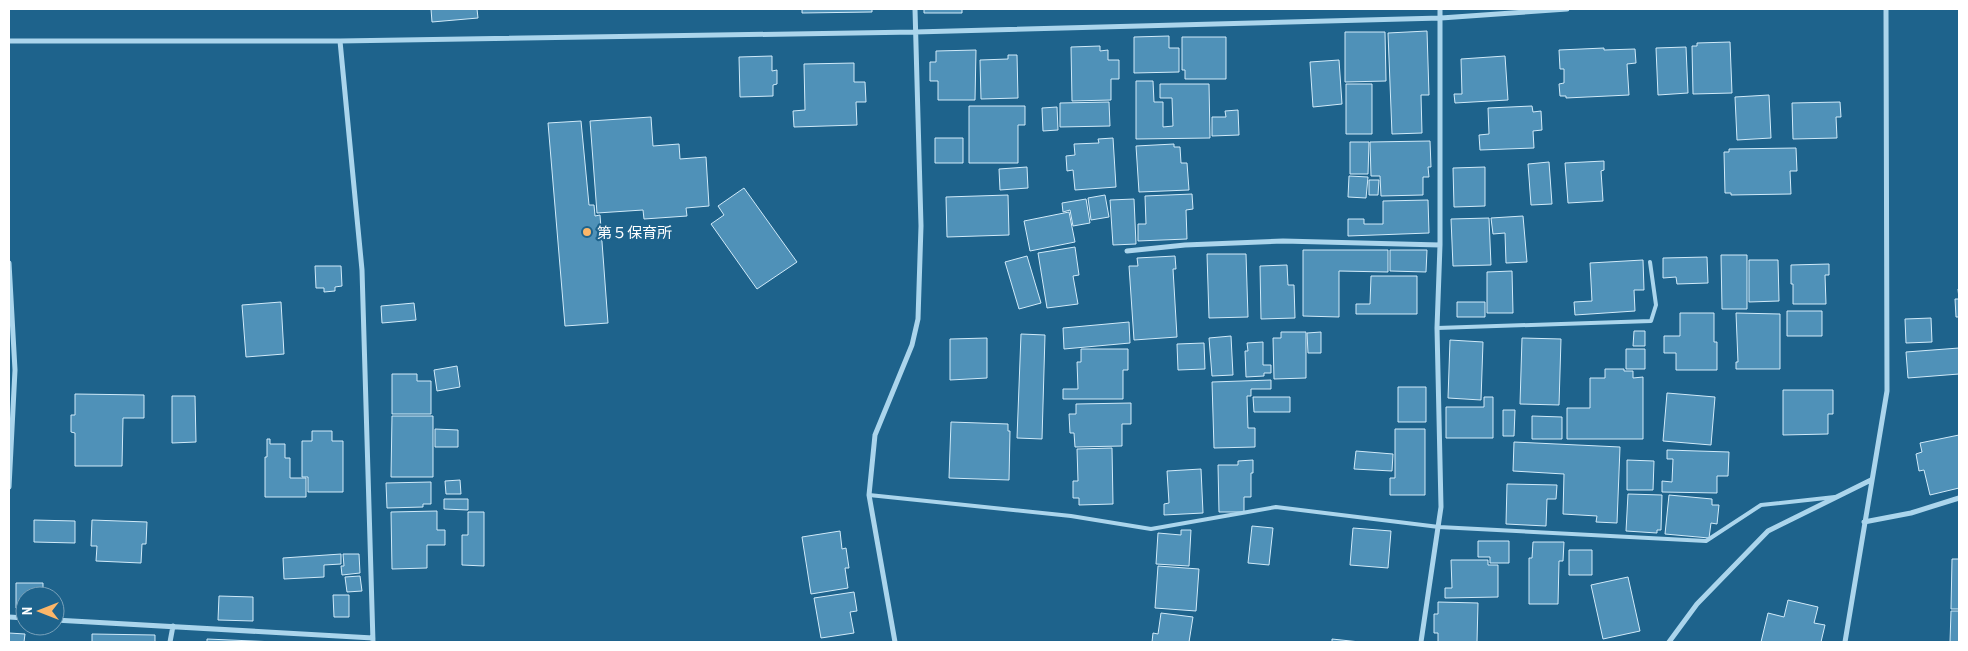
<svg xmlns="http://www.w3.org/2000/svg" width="1968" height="651" viewBox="0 0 1968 651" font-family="'PT Sans Narrow','Noto Sans JP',sans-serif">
<rect width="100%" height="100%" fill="#1e638c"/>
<!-- building -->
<path fill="#4f91b8" stroke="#d0eaf9" d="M431,9H477L478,18L432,22Z
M802,9H872V12L802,13Z
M924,9H962V13H924Z
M1427,31L1429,95H1421L1422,133L1392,134L1388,33Z
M1345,32H1385L1386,81L1345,82Z
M1169,36V48H1179V72L1134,73V37Z
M1182,37H1226V79H1185V70H1182Z
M1730,42L1732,93L1693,94L1692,46H1697V43Z
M1100,46V51L1108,50V60H1119V79H1111V100L1072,101L1071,47Z
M1686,47L1688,93L1658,95L1656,48Z
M1604,48V50L1635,49L1636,63L1627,64L1629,95L1566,98V96H1560L1559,84L1564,83V69H1560L1559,50Z
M976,50L975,100H938V81H930V62H936V51Z
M1008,55H1017L1018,98L981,99L980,60L1008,59Z
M772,56V71L777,70V84L773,85V96L740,97L739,57Z
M1505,56L1508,100L1455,103L1454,94H1462L1461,59Z
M1339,60L1342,104L1313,107L1310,62Z
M854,63V82H865L866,102H856L857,125L794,127L793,111L805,110L804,64Z
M1136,81H1153L1154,102H1163V127L1173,126L1172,98H1160V84H1209L1210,138L1136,139Z
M1346,84H1372V134H1346Z
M1769,95L1771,138L1737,140L1735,97Z
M1109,102L1110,126L1060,127V103Z
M1840,102L1841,117H1836L1837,138L1793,139L1792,103Z
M969,106H1025V125H1018V163H969Z
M1532,106L1533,112L1541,111L1542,130L1533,131L1534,148L1480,150L1479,135L1489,134L1488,108Z
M1057,107L1058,130L1043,131L1042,108Z
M1238,110L1239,135L1212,136V117H1226L1225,111Z
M651,117L653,146L679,144L680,159L706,157L709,206L686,208L687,216L644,219L643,210L597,213L590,121Z
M581,121L589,205H594L595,216L600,215L608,323L565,326L548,123Z
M935,138H963V163H935Z
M1113,138L1116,187L1075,190L1073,170L1067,171L1066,156L1075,155L1074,144L1099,143L1098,139Z
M1430,141L1431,167H1428L1429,177H1423V195L1381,196L1380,176H1371L1370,142Z
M1350,142H1369L1368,174H1350Z
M1174,144V147H1180L1181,163H1187L1189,190L1139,192L1136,146Z
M1796,148L1797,171H1790L1791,194L1731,195V193H1725L1724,152H1729V149Z
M1604,161V170L1601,171L1603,201L1568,203L1565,163Z
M1549,162L1552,204L1531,205L1528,164Z
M1027,167L1028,188L1000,190L999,169Z
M1485,167V206L1454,207L1453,168Z
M1349,176L1368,177L1366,198L1348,197Z
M1369,180H1379L1378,195H1369Z
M744,188L797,262L757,289L711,224L724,215L718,206Z
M1192,194L1193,209L1186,210L1187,239L1138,241V224H1146L1145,196Z
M1008,195L1009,235L947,237L946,197Z
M1105,195L1109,217L1091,220L1088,198Z
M1086,199L1090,223L1073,226L1070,210L1063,212L1062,203Z
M1134,199L1136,244L1113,245L1110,200Z
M1428,200L1429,233L1348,236V219H1364V224H1383V201Z
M1069,212L1075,242L1030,251L1024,221Z
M1523,216L1527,262L1506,263L1505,233L1493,234L1491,218Z
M1489,218L1491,265L1453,266L1451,219Z
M1075,247L1079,275L1073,276L1078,304L1047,308L1038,253Z
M1303,250H1388V272L1339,271V317L1303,316Z
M1390,250H1427L1426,272L1390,271Z
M1207,254H1246L1248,317L1209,318Z
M1721,255H1747V309H1722Z
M1027,256L1041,303L1019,309L1005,262Z
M1175,256L1176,269H1173L1177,337L1134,340L1129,266H1138L1137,258Z
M1707,257L1708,283L1677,284L1676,277L1663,278V258Z
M1643,260L1644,290H1634L1635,311L1575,315L1574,302L1592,301L1590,263Z
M1749,260H1778L1779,301L1749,302Z
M1829,264V275H1825L1826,304H1793V284H1791V265Z
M1287,265L1288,285H1294L1295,318L1261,319L1260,266Z
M315,266H341L342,286L335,287V291L324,292V288H316Z
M1512,271L1513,313H1487V272Z
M1371,276H1417V314H1356V304H1370Z
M1958,289H1959V323V317H1956L1955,299H1959Z
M281,302L284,354L246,357L242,305Z
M1457,302H1485V317H1457Z
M414,303L416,320L382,323L381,306Z
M1787,311H1822V336H1787Z
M1680,313H1714V342H1717V370H1676V353H1664V336H1680Z
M1736,313L1780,314V369H1736V362H1738Z
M1931,318L1932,342L1906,343L1905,319Z
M1129,322L1130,343L1064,349L1063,328Z
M1634,331H1645V346H1633Z
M1281,332H1306V378L1274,379L1273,338H1281Z
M1321,332V353H1308L1307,333Z
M1021,334L1045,335L1042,439L1017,438Z
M1231,336L1233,375L1212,376L1209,338Z
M987,338V378L950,380V339Z
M1522,338L1561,339L1559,405L1520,404Z
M1450,340L1483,342L1481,400L1448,398Z
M1263,342V365H1271V373H1264V376L1246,377L1245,351H1248L1247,343Z
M1204,343L1205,369L1178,370L1177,344Z
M1959,348V374L1908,378L1906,352Z
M1081,349H1128V370H1123V399H1063V389H1078L1077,362H1081Z
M1626,349H1645V369H1626Z
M457,366L460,387L437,391L434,370Z
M1605,369H1624V371H1633V378L1643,377V439H1567V408H1590V378H1605Z
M392,374H417V381H431V414H392Z
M1271,380V389H1251V396H1247L1248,428H1255V447L1214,448L1212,382Z
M1398,387H1426V422H1398Z
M1783,390H1833V414H1828V434L1783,435Z
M1667,393L1715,397L1711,445L1663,441Z
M75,394L144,395V418H123L122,466H75V433L71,432V415H75Z
M172,396H195L196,442L172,443Z
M1253,397H1290V412H1254Z
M1484,397H1493V438H1446V407H1484Z
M1131,403V424H1122V446L1075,447L1074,433H1070L1069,414H1076V404Z
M1503,410H1515L1514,436H1503Z
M392,416H433V477H391Z
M1532,416L1562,417V439H1532Z
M951,422L1008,424V431H1010L1009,480L949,478Z
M435,429L458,430V447H435Z
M1395,429H1425V495H1390V478H1395Z
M312,431H332V441H343V492H308V477H302V441H312Z
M1959,435V488L1930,495L1924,470L1919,471L1916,454L1922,452L1920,443Z
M267,439H270V444H285V458H290V478H306V497H265V457H267Z
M1514,442L1620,447L1617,523L1596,522L1597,516L1563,514L1564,474L1513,471Z
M1112,448L1113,504L1079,505V498H1073V481H1078L1077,449Z
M1667,450L1729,452L1728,476H1717V493L1662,492V481L1672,482L1673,459H1667Z
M1356,451L1393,454L1392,471L1354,469Z
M1253,460V473H1251V497H1244V512H1219L1218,465H1238V461Z
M1627,460L1654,461L1653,490H1627Z
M1201,469L1203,513L1164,515V504L1169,503L1167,471Z
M460,480L461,494H446L445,481Z
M431,482V504H423V507L387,508L386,483Z
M1507,484L1557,485L1556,499H1547L1546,526L1506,524Z
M1628,494L1662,495L1661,530H1657V533L1626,531Z
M1669,495L1712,499V505H1719L1717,524L1711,523L1709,538L1665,534Z
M444,499H468V510L444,509Z
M437,511V530H445V545H427V568L392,569L391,512Z
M468,512H484V566L462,565V535H468Z
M34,520L75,521V543L34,542Z
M92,520L147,522L146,544H142L141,563L96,561L97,546H91Z
M1252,526L1273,528L1269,565L1248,563Z
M1353,528L1391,531L1388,568L1350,565Z
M1181,530H1191L1189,566L1156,564L1158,533L1181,535Z
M840,531L842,549L846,548L849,568H845L848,588L811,594L802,537Z
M1478,541H1509V563H1490V557H1478Z
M1533,542H1564L1563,561H1559L1558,604H1529V558H1532Z
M1569,550H1592V575H1569Z
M341,554V564L324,565V577L284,579L283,558Z
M343,554H359L360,573L342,575L341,566H344Z
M1952,559H1959V609H1951Z
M1451,560H1488V565H1498V597L1445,598V588H1452Z
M1158,566L1199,569L1196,611L1155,608Z
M360,576L362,591L347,592L345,577Z
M1628,577L1640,631L1603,639L1591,585Z
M16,583H43V596H25V608H16Z
M854,592L857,611L850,612L854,633L821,638L814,598Z
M333,595H349V617H334Z
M219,596L253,597V621L218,620Z
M1788,600L1818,607L1814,623L1825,625L1821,642H1761L1768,613L1784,617Z
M1438,602L1478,603L1477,642H1438V633H1434V614H1438Z
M1951,611H1959V642H1950Z
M1161,613L1193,617L1189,642H1152L1153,633L1158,634Z
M9,633L25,634L24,642H9Z
M92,634L155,635V642H92Z
M207,639L276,642H207Z
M1332,639L1360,642H1332Z"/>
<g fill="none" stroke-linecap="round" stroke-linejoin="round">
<!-- service -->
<path stroke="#abd5ec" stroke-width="4" d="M1437,328L1651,321L1656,305L1650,262
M869,495L1071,516L1151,529L1276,507L1439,527L1706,541L1761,505L1835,497"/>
<!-- minor -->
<path stroke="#abd5ec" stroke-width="5" d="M9,41H340L915,32L1441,18L1567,9
M340,41L362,270L373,642
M1127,251L1185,245L1283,241L1440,245
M9,263L15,370L9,487
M1864,522L1911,513L1959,498
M9,617L25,618
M55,620L373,638
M170,642L173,626
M895,642L869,495L875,435L912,345L918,319L921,226L915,9
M1421,642L1441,507L1437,328L1440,245V9
M1669,642L1697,604L1768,531L1871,480
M1845,642L1887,391L1886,9"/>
</g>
<!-- markers -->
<circle fill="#fbb669" stroke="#1e638c" stroke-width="2" cx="587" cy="232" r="5"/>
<g text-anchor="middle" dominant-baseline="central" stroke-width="4.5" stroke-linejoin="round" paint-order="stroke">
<!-- poi labels -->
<g font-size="15" fill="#fff" stroke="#1e638c" text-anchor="start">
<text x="597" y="232">第５保育所</text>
</g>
</g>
<!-- border -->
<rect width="1968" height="651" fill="none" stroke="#ffffff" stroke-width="20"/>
<!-- north arrow -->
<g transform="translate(40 611) rotate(270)"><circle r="24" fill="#1e638c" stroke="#78a1ba"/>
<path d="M0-4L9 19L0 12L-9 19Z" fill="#fbb669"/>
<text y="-8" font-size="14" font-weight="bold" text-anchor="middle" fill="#ffffff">N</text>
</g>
</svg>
